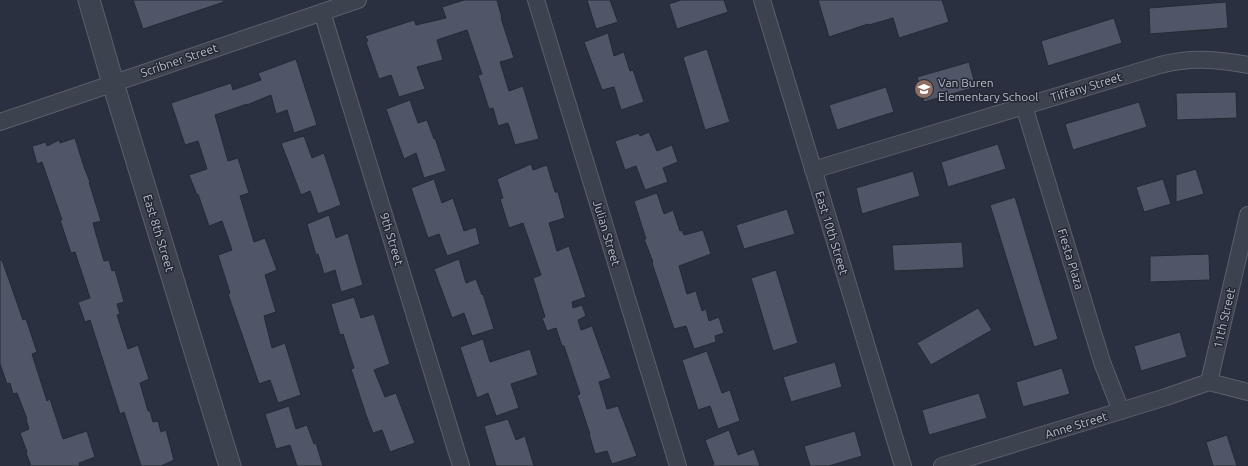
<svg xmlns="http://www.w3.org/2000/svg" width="1248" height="466" viewBox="0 0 1248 466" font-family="Ubuntu,sans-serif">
<rect width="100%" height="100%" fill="#2a303f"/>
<!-- building -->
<path fill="#505667" stroke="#242936" d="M133,0H223L224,2L143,29Z
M464,0H497L502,18H501L514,58L500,62L509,91L523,86L539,139L515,145L508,123L498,126L493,108L489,109L478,75L482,74L467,30L437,40L443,60L417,67L425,89L399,97L391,75L379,79L366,42L368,41L365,36L414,20L416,25L446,18L442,7Z
M587,0H610L618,22L596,29Z
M681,0H724L728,12L677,29L669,4Z
M818,0H942L949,22L899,38L893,18L869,25L868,24L829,37Z
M1226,2L1228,28L1150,34L1149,8Z
M1114,18L1122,43L1048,66L1041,41Z
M608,33L614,56L624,52L630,71L633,70L644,102L621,110L614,87L602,90L584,42Z
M707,49L730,122L705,130L683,57Z
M296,59L317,125L294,133L287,110L276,114L271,95L247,105V104L215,115L228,161L238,158L249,193L240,196L254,242L265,238L277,270L265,275L276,312L264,316L272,348L285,343L301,395L278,403L270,380L259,384L228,294L230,293L218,255L232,250L222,221L209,226L198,194L197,195L189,175L207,169L198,141L185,145L171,103L231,83L233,90L261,80L258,73Z
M969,62L976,87L924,102L917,77Z
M886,87L894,112L837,130L829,105Z
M1236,92L1237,118L1177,120L1176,93Z
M410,100L418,123L427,120L434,139L435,138L446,171L424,178L416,153L404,159L386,109Z
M1139,102L1147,127L1073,150L1065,124Z
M649,132L657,151L672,145L678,162L663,168L668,182L645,190L636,166L625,170L615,141L639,133L640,136Z
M304,136L312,158L324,153L341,205L318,214L310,191L301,195L281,143Z
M75,138L84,167L90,182H89L101,221L93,223L96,234L104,261L109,260L112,271L115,270L124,302L117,304L120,314L117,315L128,349L138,345L149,379L140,383L148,411H150L153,422L158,421L161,432L166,430L174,460L161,466H141L124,412L120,414L90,320L85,322L78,302L90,298L75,252L71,253L60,220H62L42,162L37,164L32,146L46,142L47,146L59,140L60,143Z
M998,144L1006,169L948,187L941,162Z
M531,164L533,170L547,165L555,192H558L565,218L549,223L557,251L569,246L586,297L572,302L573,308L582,305L586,316L578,320L581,330L592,326L611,378L599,382L607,409L618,406L637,456L612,464L607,451L595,454L589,434H590L577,395L580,394L564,346H562L556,328L547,331L542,318L545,317L533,278L541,275L523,223L509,228L500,199L503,198L497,179Z
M1196,169L1204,194L1176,202V175Z
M913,171L920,196L862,214L856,188Z
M434,179L442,203L453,198L464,231L476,227L480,244L447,256L439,234L428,238L411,188Z
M1163,179L1171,204L1144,212L1136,187Z
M657,193L664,214L673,210L680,231L682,230L684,235L703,230L711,254L679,266L687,294L696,291L702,311L706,309L709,321L719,317L724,333L715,336L716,342L694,349L686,326L674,329L652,263L653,262L644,239H646L634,201Z
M1015,197L1042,287L1058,339L1034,347L990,205Z
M787,209L795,234L744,249L736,225Z
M329,215L336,238L348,233L363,285L341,292L335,270L324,274L318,254L316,255L307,224Z
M962,242L964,268L894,271L892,245Z
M1209,254L1210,280L1150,282V256Z
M459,259L466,283L476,279L482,295L483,294L494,329L472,336L464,313L452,318L434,269Z
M0,260H2L23,320L26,319L37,352L32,354L47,401L50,399L63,439L87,431L95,457L79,463L80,466H31L26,453L27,452L20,433L29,429L26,419H27L17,393L13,394L10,383L7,384L0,364Z
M776,270L798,343L773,351L751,278Z
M354,297L361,318L374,314L390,364L374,370L385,397L396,393L415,443L390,452L382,430L373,433L366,415L351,369L354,368L343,334L340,335L331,304Z
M978,308L992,330L931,365L917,343Z
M1180,332L1187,357L1141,371L1134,346Z
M483,339L490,362L530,349L538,375L511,384L519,408L496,416L488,393L477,398L460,347Z
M707,351L722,393L730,390L740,421L718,429L710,406L698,410L682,360Z
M835,362L842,387L791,402L783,377Z
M1062,368L1070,394L1023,407L1016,382Z
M979,393L987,418L929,435L922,410Z
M289,406L296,429L307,425L314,444L316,443L323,466H297L290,445L276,449L265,414Z
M508,419L516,440L525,436L534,466H496L484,426Z
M729,430L738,455L754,449L760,466H712V465L714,464L705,440Z
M855,431L862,456L829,466H810L804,446Z
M1227,435L1237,466H1213L1206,442Z"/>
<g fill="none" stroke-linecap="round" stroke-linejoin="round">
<!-- minor casing -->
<g stroke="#5b606c" stroke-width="18">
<path id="minor" d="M536,0L678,466
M762,0L903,466
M322,12L461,466
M1024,106L1102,362L1121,411
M0,122L358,0
M813,170L1160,65C1190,57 1217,59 1248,65
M1209,382L1248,215
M1209,382L1248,392
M942,466L1166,397L1209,382"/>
</g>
<!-- tertiary casing -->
<g stroke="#5b606c" stroke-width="23">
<path id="tertiary" d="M89,0L113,83L230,466"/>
</g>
<!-- minor -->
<use href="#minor" stroke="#3d424f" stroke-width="16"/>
<!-- tertiary -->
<use href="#tertiary" stroke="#3d424f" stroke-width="21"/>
</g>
<!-- icons -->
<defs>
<g id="school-disc" transform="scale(1)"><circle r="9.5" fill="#8d6e63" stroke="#222734"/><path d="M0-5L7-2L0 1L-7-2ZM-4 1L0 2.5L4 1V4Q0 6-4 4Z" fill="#fff"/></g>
</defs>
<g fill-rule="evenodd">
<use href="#school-disc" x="924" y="89"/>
</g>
<g text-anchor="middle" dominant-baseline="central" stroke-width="3" stroke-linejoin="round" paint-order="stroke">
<!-- street labels -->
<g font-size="12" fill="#babec9" stroke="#222734">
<text transform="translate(179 60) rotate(-19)">Scribner Street</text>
<text transform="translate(1086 87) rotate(-17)">Tiffany Street</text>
<text transform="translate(159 233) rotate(73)">East 8th Street</text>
<text transform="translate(607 233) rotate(73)">Julian Street</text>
<text transform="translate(832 233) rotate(73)">East 10th Street</text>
<text transform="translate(392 239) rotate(73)">9th Street</text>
<text transform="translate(1071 259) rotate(73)">Fiesta Plaza</text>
<text transform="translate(1224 318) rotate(-77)">11th Street</text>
<text transform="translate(1076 425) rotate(-17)">Anne Street</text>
</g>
<!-- poi labels -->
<g font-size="12" fill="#babec9" stroke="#222734" text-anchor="start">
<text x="938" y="82">Van Buren<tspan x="938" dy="14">Elementary School</tspan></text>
</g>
</g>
</svg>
